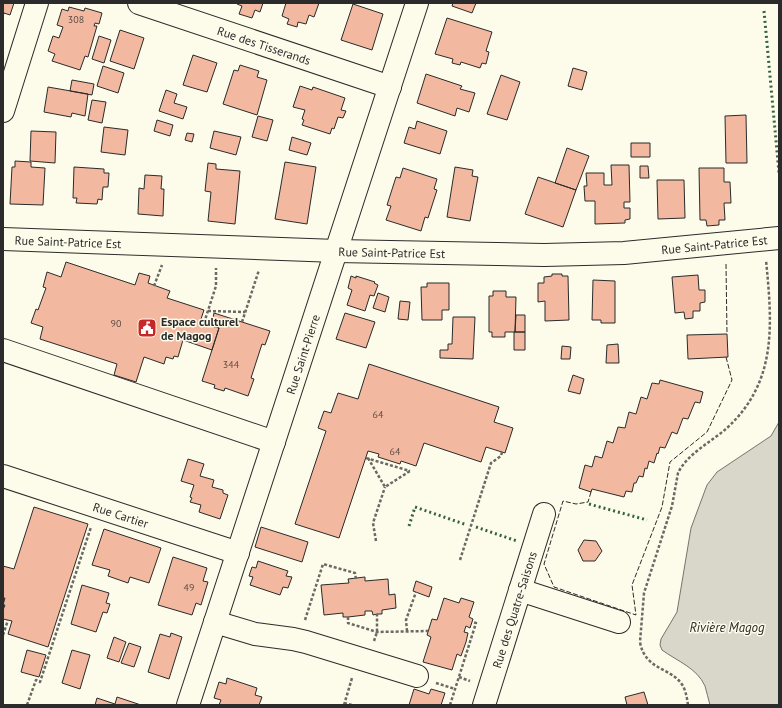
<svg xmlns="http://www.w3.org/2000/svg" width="782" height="708" viewBox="0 0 782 708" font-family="'PT Sans',sans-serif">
<rect width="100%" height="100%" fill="#fdfbea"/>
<!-- water -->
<path fill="#d8d7c9" stroke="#74746e" d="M779,422V705H710C708,699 707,692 705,686C697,668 677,661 662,650L660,645L661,639L677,612L691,528L707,485L717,472L771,436Z"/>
<!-- building -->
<path fill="#f2b8a0" stroke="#2b2b2b" d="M3,3H14L10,15L4,13L3,17Z
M237,3H263L260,12L255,10L252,18L239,14L242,6L237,4Z
M286,3H319L314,17L309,15L306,24L298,22L297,27L287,24L289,19L282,16Z
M453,3H476L472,13L452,6Z
M353,4L383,14L372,50L341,40Z
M69,7L84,11L85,8L102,13L99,24L95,23L94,26H97L88,57L85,56L80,70L52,61L55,54L48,51L53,36L59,38L63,27L57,25L62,9L68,11Z
M447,18L492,32L486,51L489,52L486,64L482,63L480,68L461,62L460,65L452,63L453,59L435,54Z
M120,30L144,38L134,69L110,61Z
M99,36L111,40L104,63L92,59Z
M193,55L217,63L207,92L183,85Z
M240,65L259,71L257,77L267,80L257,115L223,104L234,70L238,71Z
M103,66L124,73L118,93L97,86Z
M573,68L587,72L582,90L568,86Z
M426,74L462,86L460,89L475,93L469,112L457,108L455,116L417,103Z
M501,75L520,82L507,120L487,114Z
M72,80L94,84L92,95L70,91Z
M300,86L312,90L313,87L345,98L341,110L346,111L343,118L338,117L334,129L332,128L330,134L302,125L304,120L302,119L305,110L293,107Z
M48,87L88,94L85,116L72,113L71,117L44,112Z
M166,90L177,94L174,103L187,107L183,119L159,111Z
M92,100L106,102L102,123L88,120Z
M746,115L747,163H726L725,116Z
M258,116L273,120L267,141L252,137Z
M157,120L173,125L170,136L154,131Z
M417,121L447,131L440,154L404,143L409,127L415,129Z
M104,127L128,130L125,155L101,152Z
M31,131L56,132L55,163L30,161Z
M214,131L241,137L236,155L210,148Z
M187,133L194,134L192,142L185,140Z
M292,137L311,143L307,155L289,150Z
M631,143H650V157H631Z
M567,148L589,156L576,190L555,183Z
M15,161L31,162V167L45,168L43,205L10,204L12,167H15Z
M285,162L316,167L307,224L275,219Z
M208,163L216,164V169L240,171L235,224L208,221L211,192L205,191Z
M611,165H629L630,202H624V208H630V219L625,220V223L595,224V201H585L584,186H587L586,173H604V185H612Z
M640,166H648L649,178H640Z
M74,167L104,169V173H109L108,187H103L102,200L98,199L97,204L76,203L77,198H73Z
M455,167L473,170L472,176L478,177L470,221L447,217Z
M403,168L437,179L434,189L437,190L428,218L425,217L421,231L386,220L391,206L387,205L396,177L400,178Z
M699,168H724V182H730L731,203H724L725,220H719V225L707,226L706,220H700Z
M145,175L162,176L161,189H164L163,216L138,214L139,188L144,189Z
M538,177L576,190L563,227L525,214Z
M657,180H684L685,218L658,219Z
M66,262L135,285L139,273L150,276L148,283L170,291L167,298L204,310L200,322L219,328L212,350L183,340L178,357L174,356L173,359L166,357L164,364L144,357L136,382L114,375L117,364L40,339L43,327L31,323L36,309L38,310L46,288L43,287L47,272L61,277Z
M552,274H562V276H568L569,320L545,321V301L538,302V283H544V277L552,276Z
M698,275L699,290H705V302L700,303V311H693V318L685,319L684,312L675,313L672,277Z
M351,276L356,278V276L375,282L374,283L378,285L374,296L370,295L365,311L347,305L352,290L348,288Z
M593,280L615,281V323H601V320H592Z
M427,283H449V310H442V320H422L421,287H427Z
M493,291H506V297H516L515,332H505V337H492V332H489V296H493Z
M378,293L389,297L385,312L373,308Z
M400,301L410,302L408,320L398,319Z
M214,313L270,331L265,345L262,344L251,378L254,379L248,396L225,388L224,391L214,388L215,385L202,381L219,328L211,326Z
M345,313L375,322L366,348L336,339Z
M516,315H525V332H515Z
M453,317H475L473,359L440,358V350H448V344H452Z
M514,332H525V350H514Z
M727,334L728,357L688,359L687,335Z
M618,344L619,363H606L607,345Z
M562,346L571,347L570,359H561Z
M369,364L499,407L494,422L513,428L505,453L486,447L481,462L424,443L416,466L401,461L400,464L378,457L379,454L368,451L339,538L295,524L326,431L318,428L324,411L331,413L338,393L358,399Z
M573,375L584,379L580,394L568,391Z
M660,380L703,392L700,403L695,402L688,419L683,418L677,434L672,432L665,448L660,447L658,454L657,453L654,463L649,461L647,469L645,468L643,477L639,476L636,483H634L632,492L626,491L624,497L592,489L591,492L579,488L585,465L592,467L595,456L602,458L607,441L613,443L618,427L625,428L629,412L636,414L641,397L647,399L652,383L659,384Z
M188,459L204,464L200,476L214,480L212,487L223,490V493L228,495L220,519L199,512L201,505L190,502L192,498L190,497L194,485L181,481Z
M34,507L88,524L48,647L8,634L12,621L3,619V610L5,605H3L5,598H3V566L14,569Z
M261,527L308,542L302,562L255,547Z
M104,529L161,548L149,583L130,577L128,583L108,576L110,570L92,565Z
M584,540L596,541L602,551L595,561H583L578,550Z
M173,557L207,568L203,581L208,582L201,605L196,603L192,615L158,605Z
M258,561L288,571L286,576L292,577L288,588L283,587L280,595L250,585L253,577L249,576L252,567L256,568Z
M365,577V581L388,579L389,595L395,594L396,608L382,610V614H377L373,615L372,611H365V615L348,617H343V613L324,615L321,585L349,583L348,579Z
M416,581L432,587L429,597L413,591Z
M82,585L109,593L106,603L110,604L107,613L103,612L96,632L71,624Z
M444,598L459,603L461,598L474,602L469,617L473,619L470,628L466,626L464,632L468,633L466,642L461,656L457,654L452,670L423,662L431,637L427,635L432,619L437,620Z
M171,633L182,637L169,679L148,672L160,634L170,637Z
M114,637L126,642L119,662L107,658Z
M129,643L141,647L134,667L121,663Z
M27,650L46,655L39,677L21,672Z
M72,650L90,655L80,689L62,683Z
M227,678L257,688L255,695L262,697L259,705H219L221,700L214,698L219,682L226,684Z
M414,689L429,694L431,689L445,693L441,705H409Z
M644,692L648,705H627L625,697Z
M117,697L141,705H95L97,698L115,704Z"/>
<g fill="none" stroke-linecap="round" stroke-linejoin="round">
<!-- minor casing -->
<g stroke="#2b2b2b" stroke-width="24">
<g id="minor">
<path id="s1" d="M139,3L390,87"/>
<path d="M3,111L37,3"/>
<path id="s2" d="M3,239L337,251L544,255L624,253L779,238"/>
<path d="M3,350L274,442"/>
<path id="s3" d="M3,476L238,553"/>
<path d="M520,590L619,622"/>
<path d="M215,622L255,634L293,639L306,642L417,676"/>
<path id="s4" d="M188,705L417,3"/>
<path id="s5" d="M484,705L544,514"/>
</g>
</g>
<!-- path -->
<path stroke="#6a6964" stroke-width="2.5" stroke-dasharray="3 2" stroke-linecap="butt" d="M154,286L162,265
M208,311L245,312
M242,322L259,270
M204,323L216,286V268
M366,458L410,471
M368,458L385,487L410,471
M376,541L373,523L385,487
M460,560L491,463L501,456L502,452
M348,617V623L377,632L428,631
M305,620L323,564L355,573L356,579
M407,631L406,620L416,592
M3,635L8,620
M374,641L377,632V614
M459,677L470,681
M436,683L455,689
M344,703L352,705
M27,705L36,680L40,682L91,527
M344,705L352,678
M450,705L476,623L472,622
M688,705C687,698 686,692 683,686C672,667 645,671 640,642L644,593L672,506L678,473C687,454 711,442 727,428C778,381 772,323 766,260"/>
<!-- minor -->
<use href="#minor" stroke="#fdfbea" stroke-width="22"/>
<!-- hedge -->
<path stroke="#34623c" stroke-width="3" stroke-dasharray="2 3" stroke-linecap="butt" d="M764,11L779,173
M589,504L647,520
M409,526L415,507L467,525
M476,527L517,541"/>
<!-- fence -->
<path stroke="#2b2b2b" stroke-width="1" stroke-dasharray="5 2" stroke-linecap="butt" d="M726,264L727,334
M591,492L588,502L576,504L563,501L544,564L554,587L636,615L632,585L662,507L670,462L707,432L732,380L726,357"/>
</g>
<!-- icons -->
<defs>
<g id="civic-square" transform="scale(1)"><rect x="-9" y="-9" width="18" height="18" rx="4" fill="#c62828" stroke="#fdfbea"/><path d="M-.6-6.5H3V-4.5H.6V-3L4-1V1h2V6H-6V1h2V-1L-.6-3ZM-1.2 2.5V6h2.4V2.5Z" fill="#fff"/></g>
</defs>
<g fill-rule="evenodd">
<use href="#civic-square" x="147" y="328"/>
</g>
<g text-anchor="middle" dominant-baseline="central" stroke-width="3" stroke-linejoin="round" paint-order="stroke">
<!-- number labels -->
<g font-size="10" fill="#5d4e48">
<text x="76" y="19">308</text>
<text x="116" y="323">90</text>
<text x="231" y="364">344</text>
<text x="378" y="414">64</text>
<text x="395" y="451">64</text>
<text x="189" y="587">49</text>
</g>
<!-- street labels -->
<g font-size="12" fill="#2b2b2b" stroke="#fdfbea">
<text stroke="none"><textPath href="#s1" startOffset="132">Rue des Tisserands</textPath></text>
<text stroke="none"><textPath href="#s2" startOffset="65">Rue Saint-Patrice Est</textPath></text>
<text stroke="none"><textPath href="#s2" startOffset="712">Rue Saint-Patrice Est</textPath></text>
<text stroke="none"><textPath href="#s2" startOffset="389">Rue Saint-Patrice Est</textPath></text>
<text stroke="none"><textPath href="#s4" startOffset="369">Rue Saint-Pierre</textPath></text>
<text stroke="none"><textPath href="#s3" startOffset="124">Rue Cartier</textPath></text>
<text stroke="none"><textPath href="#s5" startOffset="100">Rue des Quatre-Saisons</textPath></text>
</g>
<!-- poi labels -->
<g font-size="12" font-weight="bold" fill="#2b2b2b" stroke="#fdfbea" text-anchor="start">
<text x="161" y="321">Espace culturel<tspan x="161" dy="14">de Magog</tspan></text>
</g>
<!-- water labels -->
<g font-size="13" font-style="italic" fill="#2b2b2b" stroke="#fdfbea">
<text x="727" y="627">Rivière Magog</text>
</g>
</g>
<!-- border -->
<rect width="782" height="708" fill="none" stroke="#2b2b2b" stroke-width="8"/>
</svg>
